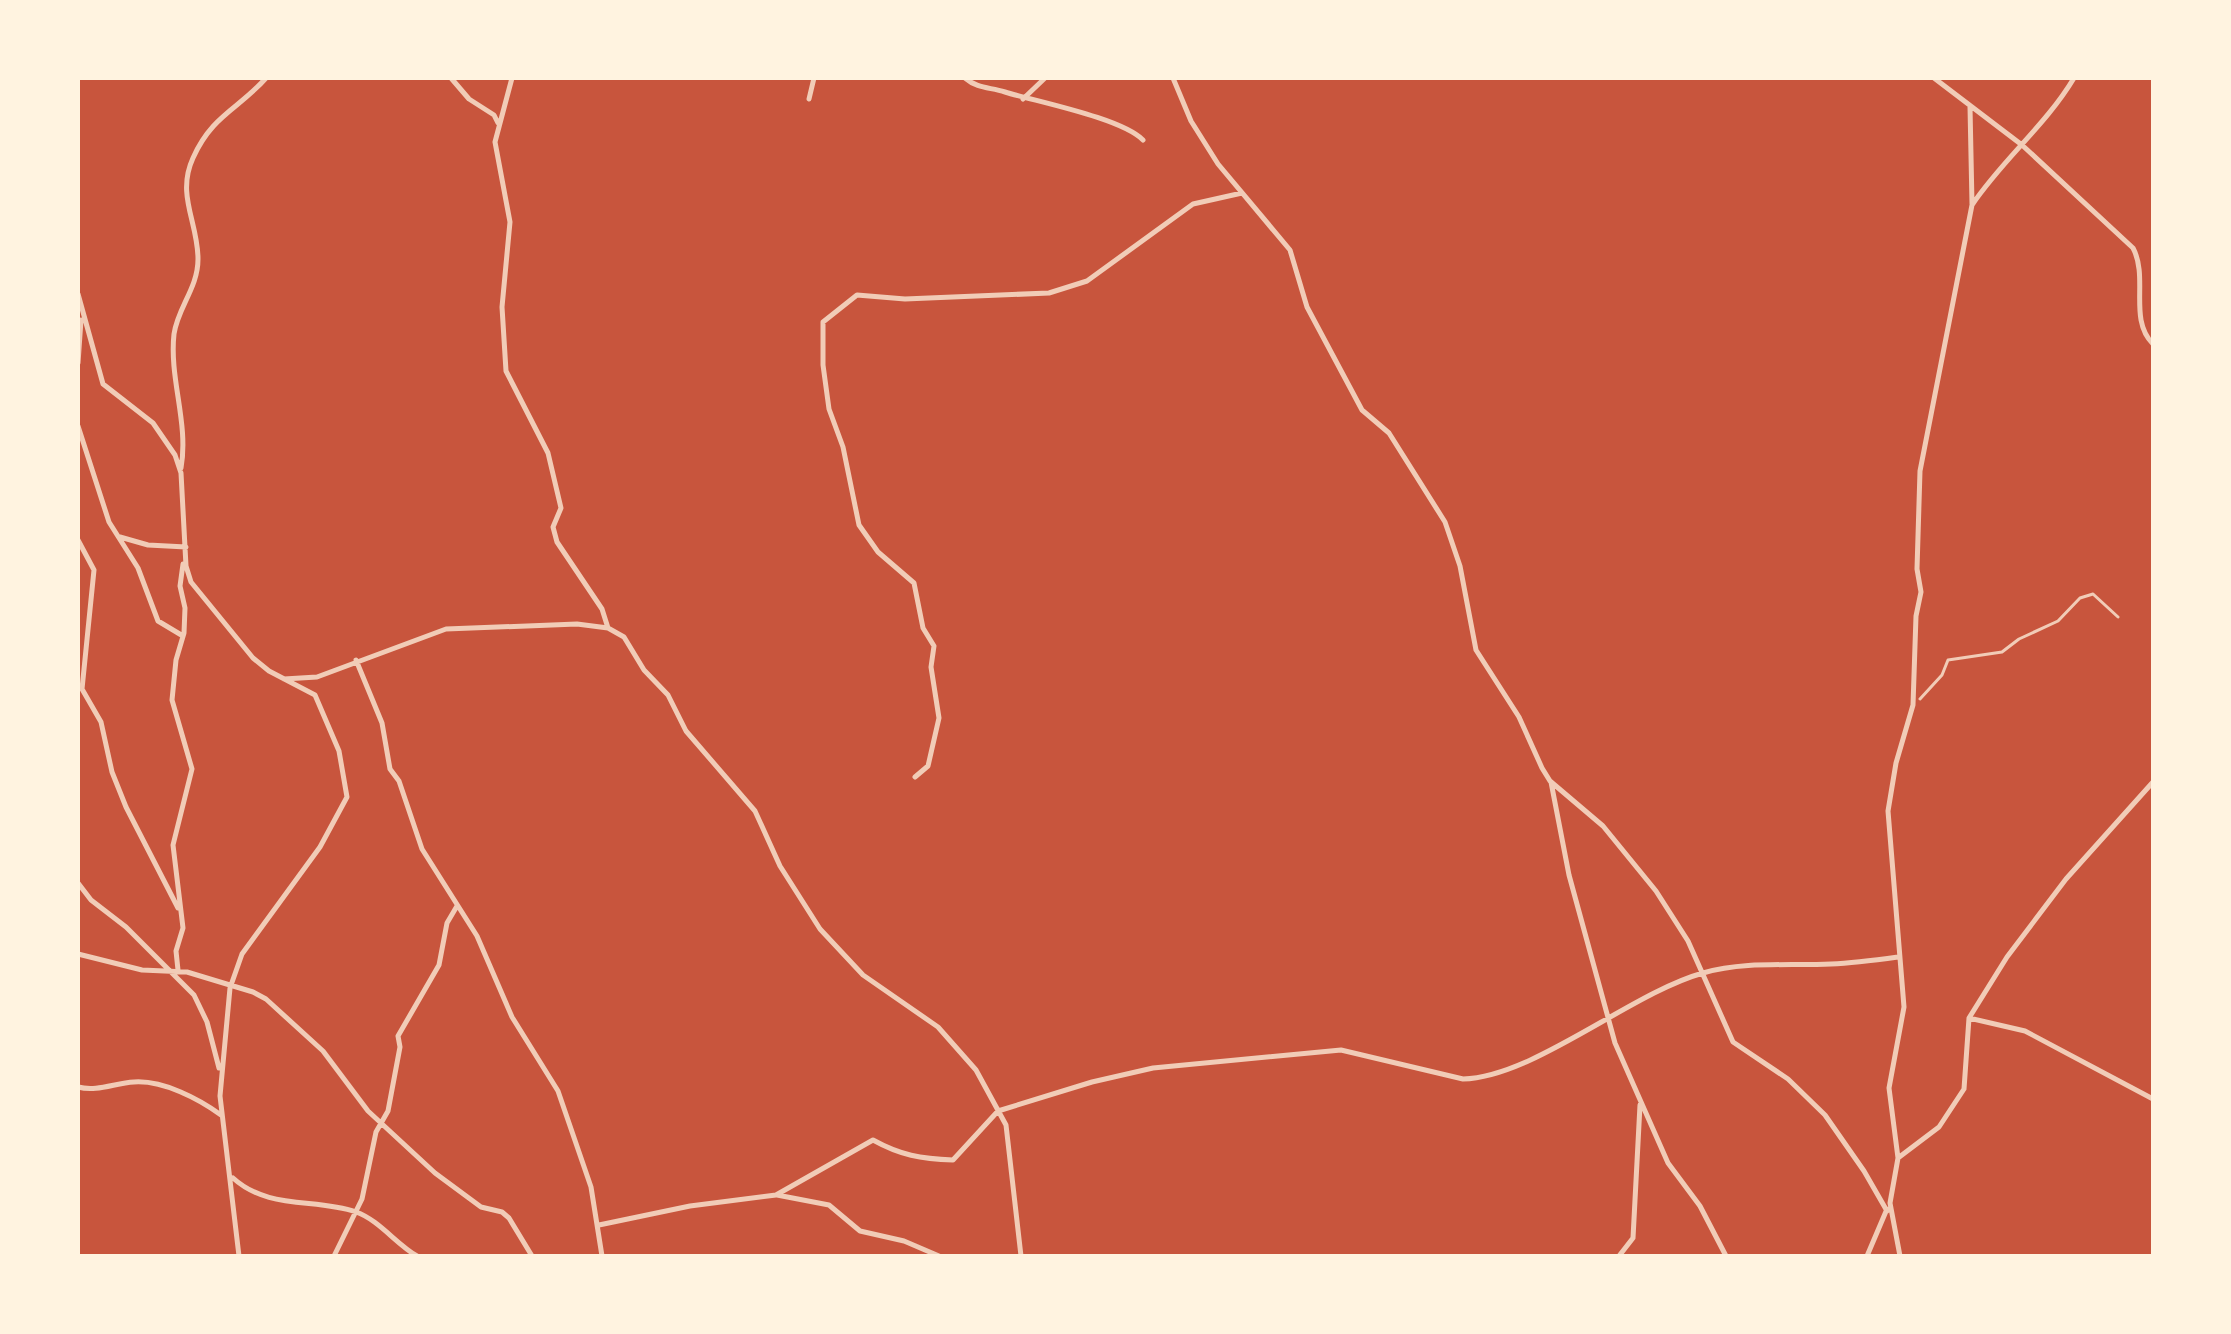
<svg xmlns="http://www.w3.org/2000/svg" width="2231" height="1334" viewBox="0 0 2231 1334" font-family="'DejaVu Sans',sans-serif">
<rect width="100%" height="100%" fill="#c8553d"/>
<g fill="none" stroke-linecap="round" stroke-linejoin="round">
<!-- pedestrian -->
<path stroke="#f1ccb7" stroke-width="3" d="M1920,699L1942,675L1948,660L2002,652L2019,639L2058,621L2080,598L2093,594L2118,617"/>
<!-- minor -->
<path stroke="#f1ccb7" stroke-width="5" d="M451,78L469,99L494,115L498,123
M512,78L495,142L510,222L502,307L506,371L548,453L561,508L553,527L557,542L602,609L608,628
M965,78C978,89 989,87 1005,92C1038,102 1121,118 1143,140
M1173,78L1191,121L1218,164L1290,250L1307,307L1362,410L1389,433L1445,522L1460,566L1476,650L1519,717L1542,768L1550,781L1603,826L1656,891L1688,941L1733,1042L1788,1079L1825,1115L1864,1171L1887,1211
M1934,78L2022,145L2133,248C2149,278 2128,319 2153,344
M809,99L814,78
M1023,99L1045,78
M1970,107L1972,204
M78,294L103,384L153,423L175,455L181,473L186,566L191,582L253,658L269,671L315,695L339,751L347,797L320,847L242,954L230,988L220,1096L239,1256
M78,363L81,320
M78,426L109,522L138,568L158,621L183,636
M181,468C189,423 169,379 174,334C178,307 198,288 198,259C198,222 176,195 193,158C212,115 239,109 266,78
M120,537L148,545L186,547
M78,540L94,570L82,689L101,722L112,772L126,807L178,908
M356,660L382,723L390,769L399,781L422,849L477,936L512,1017L558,1091L591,1187L602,1256
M284,679L317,677L446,629L577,624L608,628L624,637L644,670L668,695L686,731L755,811L780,866L820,929L863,975L938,1027L976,1070L1006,1125L1021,1256
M915,777L928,766L939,718L931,667L934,646L923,628L914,583L878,552L859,525L843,447L829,409L823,365V322L857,295L905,299L1049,293L1087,281L1193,204L1242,193
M1551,782L1569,875L1615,1043L1668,1163L1700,1206L1726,1256
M78,883L91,900L126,927L194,995L207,1022L219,1068
M78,954L142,970L187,972L253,992L266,999L323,1051L368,1111L435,1173L481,1207L502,1212L509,1218L532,1256
M178,970L176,951L183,928L173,845L192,769L172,700L176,660L184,633L185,608L180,586L183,564
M1969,1018L2025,1031L2153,1099
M78,1087C97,1092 115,1083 134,1082C163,1080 199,1099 221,1115
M1898,1158L1889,1088L1904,1007L1888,811L1896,763L1913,705L1916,616L1921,592L1917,569L1920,471L1972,205C2003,159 2046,125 2074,78
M233,1178C268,1210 315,1198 356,1212C379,1220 396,1244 417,1256
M777,1195L829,1205L860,1231L904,1241L939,1256
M599,1225L690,1206L776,1195L873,1140C900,1155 921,1159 953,1160L998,1111L1092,1082L1153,1068L1341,1050L1463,1079C1534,1077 1631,993 1703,973C1745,961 1789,966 1831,964C1853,963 1876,960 1898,957
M334,1256L362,1199L376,1132L388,1111L400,1047L398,1036L439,965L447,923L457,906
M1619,1256L1633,1238L1640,1105
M1867,1256L1887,1209
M1900,1256L1890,1203L1898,1158L1939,1127L1964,1089L1969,1018L2007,957L2066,879L2153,782"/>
</g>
<!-- border -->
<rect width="2231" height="1334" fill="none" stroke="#fff3e0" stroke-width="160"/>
</svg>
